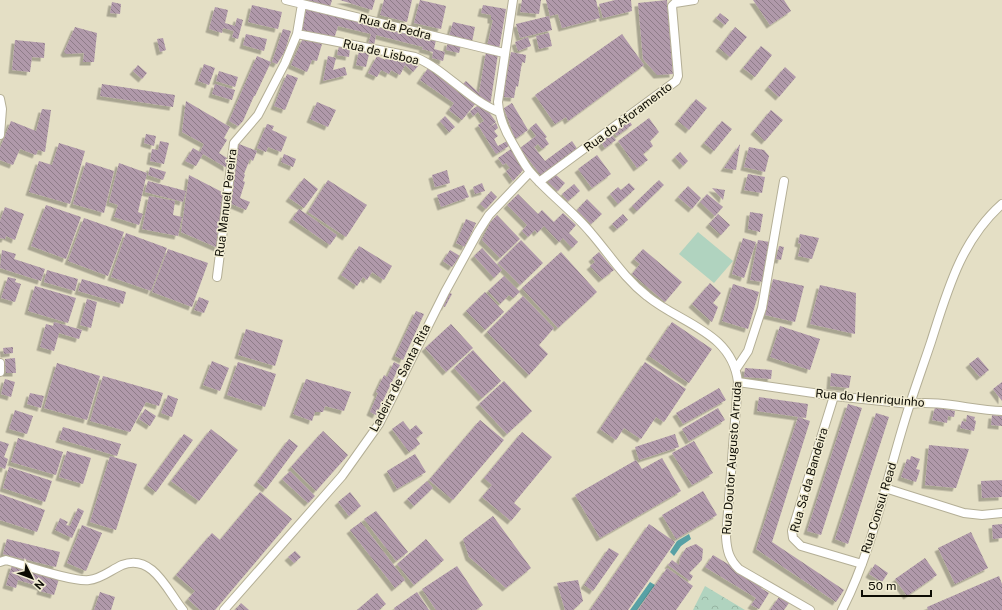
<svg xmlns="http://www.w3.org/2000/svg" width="1002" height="610" viewBox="0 0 1002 610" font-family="'Public Sans',sans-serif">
<defs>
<pattern id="forest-crowns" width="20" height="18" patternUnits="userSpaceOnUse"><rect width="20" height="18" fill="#b0d3bf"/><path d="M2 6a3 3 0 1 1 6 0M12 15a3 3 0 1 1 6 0" fill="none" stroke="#96b4a2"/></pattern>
<pattern id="building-back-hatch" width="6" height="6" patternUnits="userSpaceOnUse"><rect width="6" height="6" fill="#b099aa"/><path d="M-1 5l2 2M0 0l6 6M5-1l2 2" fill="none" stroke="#8e7b88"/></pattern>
<filter id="shadow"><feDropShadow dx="-3.5" dy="3.5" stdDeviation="0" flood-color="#0004"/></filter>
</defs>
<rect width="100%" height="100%" fill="#e4dfc5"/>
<!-- forest -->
<path fill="url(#forest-crowns)" d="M705,586L745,610H693Z"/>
<!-- pitch -->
<path fill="#b0d3bf" d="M698,232L733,261L714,283L679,254Z"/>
<!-- water -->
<path fill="#58a1a5" d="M689,534L691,539L681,546L674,556L670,552L677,541Z
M650,582L655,585L637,610H630Z"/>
<!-- building -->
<path fill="url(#building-back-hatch)" filter="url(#shadow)" d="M306,0H332L330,7Z
M340,0H375L372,10Z
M384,0H412L407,22L380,15Z
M420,0L446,6L441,29L414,23Z
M522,0H541L539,14L520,12Z
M546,0H596L600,18L562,28L558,14L550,16Z
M615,0H631L632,11L603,18L599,4Z
M667,0L673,74L657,75L643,59L638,3Z
M753,0H784L791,11L770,25Z
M112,2L121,4L120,14L110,13Z
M252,5L282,12L278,29L248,22Z
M483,5L506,9L499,49L487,46L493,20H491V15L481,13Z
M215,7L228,10L225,23L235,26L237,18L243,20L238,39L232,37L234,31L223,28L222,33L209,29Z
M307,7L436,40L434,49L445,52L443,61L432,58L433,52L422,49L423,47L376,35L374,46L368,45L371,34L338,26L334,39L301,31Z
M720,13L729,20L725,25L716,18Z
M549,16L552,30L520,38L516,24Z
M453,22L475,27L472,42L449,36Z
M75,27L97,33L94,62H83L84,53L66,54L64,52Z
M735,27L747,37L730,57L719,48Z
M283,29L291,31L285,51L277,64L272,62Z
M549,33L552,46L539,49L536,36Z
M246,34L267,39L264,51L243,45Z
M622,34L644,65L568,121L566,117L555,124L535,95Z
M528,37L531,46L518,51L515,42Z
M163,38L166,50L160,52L157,39Z
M303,38L322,44L317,61L312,60L307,72L291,65Z
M15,40L45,43L44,58L32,57L30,72L12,70Z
M448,42L461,45L459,53L446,50Z
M339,46L350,49L349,57L337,55Z
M761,46L772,55L755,77L743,68Z
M359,51L369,54L366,67L356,65Z
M486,52L498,54L490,106L462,85L466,81L479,93Z
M511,52L526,55L525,63L522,62L518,87L516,86L514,98L503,97Z
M257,56L271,62L255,96H254L243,121L238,126L229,121Z
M328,56L336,58L333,70L345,67L347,75L323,81Z
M377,56L385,60L387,56L396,60L398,56L407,61L405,64L411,58L419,65L413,72L405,65L400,75L391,70L389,74L381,70L377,77L368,73Z
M204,64L215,68L209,85L198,81Z
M138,65L147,73L142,79L133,71Z
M785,67L796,77L779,97L768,87Z
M428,68L476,103L462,120L449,110L454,103L420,80Z
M219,71L238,77L235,87L216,81Z
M287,74L298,78L285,110L274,106Z
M102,84L175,95L173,107L100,96Z
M215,84L235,90L232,100L212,94Z
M696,99L707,108L689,130L678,121Z
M186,101L230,127L224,138L227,140L219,153L227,158V168L203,154L196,166L185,161L193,148L200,152L204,144L182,132Z
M317,102L336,110L328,127L310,119Z
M512,103L528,130L515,139L504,108Z
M480,104L488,111L496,122L487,129L496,123L498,128L494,131L498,136L494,139L498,146L507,141L509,146L496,154L478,125L484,121L478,112L473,116L470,111Z
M42,109L51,110L45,152L38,150L36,155L20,149L13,165L0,160V148L11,121L36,131Z
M771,110L783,120L765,141L754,131Z
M445,116L455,127L449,132L440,121Z
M649,118L659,132L650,141L653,146L643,154L648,160L637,168L618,141Z
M628,119L632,125L617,136L613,131Z
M722,121L732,129L714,151L704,143Z
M536,123L547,137L545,138L549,144L542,149L538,144L534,147L545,161L572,141L578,150L542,177L520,148L536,136L530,128Z
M267,124L274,126L272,130L287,137L281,152L268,147L266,152L257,148Z
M146,134L156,136L154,146L144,143Z
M611,134L616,140L605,148L601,142Z
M160,141L169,143L164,164L150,161L152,149L158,150Z
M59,143L85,151L70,204L29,192L39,161L52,165Z
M239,144L257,151L253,161L250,159L244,174L245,175L243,181L245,182L240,198L250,202L246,210L229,203L235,153Z
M740,144L736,170L724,168Z
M749,147L764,150L769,156L765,172L744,167Z
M511,149L524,169L513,181L506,171L510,168L506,163L503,165L498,158Z
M680,152L688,161L683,166L675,157Z
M284,154L296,159L293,167L281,162Z
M597,155L611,174L592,188L578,169Z
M86,162L114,171L104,213L73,204Z
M119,163L147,173L138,212L143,214L139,225L114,217L118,205L109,202Z
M150,167L166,172L163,180L148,175Z
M447,170L450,183L435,187L432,175Z
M555,174L565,183L558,191L547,181Z
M748,174L765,177L762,193L744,190Z
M189,175L224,193L218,248L181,232Z
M304,178L318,189L304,208L289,198Z
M328,180L367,205L346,237L308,212Z
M659,180L664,185L637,211L632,206Z
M148,181L186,191L183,202L145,192Z
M482,183L485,191L475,194L473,187Z
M629,183L635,189L618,204L610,194L618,187L621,190Z
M574,184L580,191L568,201L562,194Z
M464,185L469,197L441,207L437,195Z
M688,186L701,198L692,209L678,197Z
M712,188L725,190L723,200Z
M491,191L497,197L486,209L480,204Z
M518,194L538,214L542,210L554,222L563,213L576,225L569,233L578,242L572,248L563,238L559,242L544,226L537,233L535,230L528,237L522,231L527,225L507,205Z
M707,194L723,207L715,216L700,202Z
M149,196L175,201L173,215L182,217L178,236L142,229Z
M587,199L602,214L591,224L577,210Z
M46,205L81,217L66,259L31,246Z
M5,207L24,214L15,240L6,236L5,239L0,238V221Z
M299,209L337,235L330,245L292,219Z
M750,212L763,214L760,232L748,229Z
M623,214L628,220L617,229L612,224Z
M718,214L730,225L721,235L709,224Z
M497,215L520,239L500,258L482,240L490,223Z
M84,218L124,232L108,276L68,261Z
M466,219L476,223L465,247L456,243Z
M126,233L167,248L151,291L111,277Z
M800,234L819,238L812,259L798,256L801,244L798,243Z
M743,238L756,242L744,278L732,274Z
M521,240L543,263L520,285L498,263Z
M758,240L770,242L763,282L750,280Z
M359,246L392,266L384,280L372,272L367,280L363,277L357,286L341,275Z
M779,246L784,247L781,260L776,259Z
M482,248L502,270L494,278L474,256Z
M168,249L208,263L192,307L152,292Z
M643,249L682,282L665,302L632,274L640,264L634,259Z
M2,250L16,254L14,259L45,269L41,281L0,268Z
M450,250L460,256L452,267L443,261Z
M561,252L597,292L558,328L522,288Z
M599,252L614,270L602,279L590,266L595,262L592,258Z
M47,270L78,279L75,291L44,282Z
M504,276L520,292L513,298L509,295L500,304L488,291Z
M8,277L16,279L15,282L21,284L15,302L1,298Z
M82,279L126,292L123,304L78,291Z
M773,279L804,286L795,322L765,315Z
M710,283L721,293L713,303L718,307L712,322L692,304Z
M733,284L759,292L748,329L722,321Z
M820,285L856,293L855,334L810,324Z
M35,286L76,298L68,323L28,311Z
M448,292L452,294L445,307L441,305Z
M485,292L504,312L485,330L466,311Z
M523,296L554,328L539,345L548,354L529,375L487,332Z
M199,297L209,301L204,313L194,310Z
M87,299L97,302L91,328L80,325Z
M416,311L424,314L403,360L395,356Z
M54,322L82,330L79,339L59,333L54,351L40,347L46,324L53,326Z
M672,322L712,349L689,383L649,356Z
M451,324L473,348L446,372L425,348Z
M780,326L820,339L810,370L770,357Z
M246,329L283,340L275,366L238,355Z
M13,347V353L4,354L3,348Z
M473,350L501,381L482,398L454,368Z
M978,357L989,370L980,377L969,364Z
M15,358L16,373H6L5,359Z
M212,361L229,368L220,391L203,385Z
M238,362L276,374L265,407L227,395Z
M394,362L400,365L376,415L370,412L378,393L376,392L384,375L387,377Z
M645,362L686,389L664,422L656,417L641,439L624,428L616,440L600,429Z
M57,363L100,376L87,420L44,408Z
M745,368L772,370L771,379L744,377Z
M831,373L851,376L849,388L830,386Z
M103,376L163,393L159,406L146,402L130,432L90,421Z
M5,379L15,382L11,397L1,394Z
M306,379L351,392L344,411L325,406L323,412H315L312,421L293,414Z
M504,381L532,411L507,434L479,404Z
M1002,382V401L993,389Z
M719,388L726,400L683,424L676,413Z
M30,393L44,396L41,408L27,404Z
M168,395L178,399L172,417L161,413Z
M759,397L808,404L806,418L757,411Z
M848,404L862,408L821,535L807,531Z
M935,407L955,411L954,417L948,416L947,423L932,420Z
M718,408L725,420L689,441L682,429Z
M145,409L156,416L150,426L139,419Z
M15,410L33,416L27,434L9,429Z
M876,413L889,417L848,544L835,539Z
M967,415L975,417L974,420L976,421L974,431L960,428L962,421L966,422Z
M992,415L1002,416V426L991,425Z
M798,417L810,421L772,542L844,590L836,602L756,549Z
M480,420L504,440L453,500L429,480Z
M403,421L410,430L416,425L423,433L416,438L420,444L409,452L392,429Z
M63,427L121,444L117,456L59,439Z
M211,429L238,450L199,501L171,481Z
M323,431L348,455L316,491L291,467Z
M522,432L552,457L514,503L521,509L511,521L482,497L492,485L484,478Z
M184,434L193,440L156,492L147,485Z
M675,434L679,447L639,460L635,447Z
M18,438L63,452L56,475L11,462Z
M289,439L298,446L266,489L257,482Z
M0,441L9,444L4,457L8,459L5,469L0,467Z
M694,441L713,473L692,485L672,453Z
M929,445L969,449L956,488L925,485Z
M67,451L91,458L83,484L59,477Z
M415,454L426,472L397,489L387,471Z
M110,456L137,464L116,530L90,522Z
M911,456L920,459L916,469L920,470L916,482L901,477L907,459L910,460Z
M662,458L681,491L600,538L575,495L636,460L642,469Z
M9,467L52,481L45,502L3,488Z
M290,471L315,496L308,503L282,479Z
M1002,480V497L982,498L981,481Z
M427,481L433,488L414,506L407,499Z
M703,491L717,515L676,539L662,515Z
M260,492L292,519L215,610H200L188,599L195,591L176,575L212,533L220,540Z
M350,492L361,506L349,516L338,502Z
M0,494L45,510L37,532L0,520Z
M78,508L84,511L72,538L55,530L60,518L68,522L66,525L70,526Z
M376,511L408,552L396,561L364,519Z
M493,516L531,568L506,588L469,557L463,539Z
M361,522L405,580L395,588L350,530Z
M649,524L675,542L628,610H590Z
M1002,524V538L993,539L992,525Z
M82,525L102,533L86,571L67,563Z
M971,532L988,568L955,584L938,548Z
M7,539L60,552L56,567L3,554Z
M426,539L444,560L414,585L397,564Z
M696,544L703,549L702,560L689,573L693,576L690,581L668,565L672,560L679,565L680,558L686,548Z
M609,548L619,554L593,591L584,585Z
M295,551L301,557L294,563L288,557Z
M713,555L763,585L761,588L769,593L759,609L751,605L756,598L705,567Z
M925,558L937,575L907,596L895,579Z
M875,564L888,573L882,582L869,574Z
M12,565L59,579L54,595L40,591L41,587L18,580L16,588L6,585Z
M457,566L483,605L476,610H436L422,589Z
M667,568L693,586L676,610H638Z
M999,576L1002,584V610H928L927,607Z
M578,580L583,601L573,610H565L557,583Z
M100,592L115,597L111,610H94Z
M417,592L429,610H395L394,608Z
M377,593L386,604L379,610H357Z
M779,597L789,603L784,610H770Z
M241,603L249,610H235Z"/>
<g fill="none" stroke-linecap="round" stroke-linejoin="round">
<!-- street casing -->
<g stroke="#b4af96" stroke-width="10">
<path id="street" d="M286,0L504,53
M513,0L498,102C499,118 505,131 513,144C519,154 524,165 531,173C549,194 573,211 591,233C610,255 624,278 647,296C681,324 732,332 738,382L726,537C727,551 729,559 739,569L810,610
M297,34L415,57C446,70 467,99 499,112
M0,99L2,109L0,135
M539,182L676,81L678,76L672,6L675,3L694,0
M217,277L234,143L258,115L285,63L297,34L302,4
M0,363V372
M736,369L748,351L762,308L784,181
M738,382L834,396L910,404C940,400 972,410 1002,411
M834,396L792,531L793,538L801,546L862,564
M885,488L964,513L982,515L1002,513
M0,562L6,560C24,565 72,582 89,580C101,579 111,570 122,565C153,553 168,592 183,610
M224,610L342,476L379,424L445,292L478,232L489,215L530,172
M842,610C872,551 885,485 904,423C912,396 922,369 931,342C947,292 961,240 1002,204"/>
</g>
<!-- street -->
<use href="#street" stroke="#fff" stroke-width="8"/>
</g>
<g text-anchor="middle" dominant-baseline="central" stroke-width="3" stroke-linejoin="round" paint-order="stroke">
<!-- street labels -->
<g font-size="12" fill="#0d0c04" stroke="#f1ecd2">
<text transform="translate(395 27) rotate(14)">Rua da Pedra</text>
<text transform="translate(381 52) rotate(13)">Rua de Lisboa</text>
<text transform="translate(628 117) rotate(-37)">Rua do Aforamento</text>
<text transform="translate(226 203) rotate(-83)">Rua Manuel Pereira</text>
<text transform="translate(400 378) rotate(-63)">Ladeira de Santa Rita</text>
<text transform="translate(870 398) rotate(5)">Rua do Henriquinho</text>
<text transform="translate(732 458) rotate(-86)">Rua Doutor Augusto Arruda</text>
<text transform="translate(809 480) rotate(-74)">Rua Sá da Bandeira</text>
<text transform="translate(879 508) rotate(-73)">Rua Consul Read</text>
</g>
</g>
<!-- north arrow -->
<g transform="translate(32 578) rotate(132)" stroke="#f1ecd2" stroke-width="3" paint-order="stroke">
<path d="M0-3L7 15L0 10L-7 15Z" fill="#0d0c04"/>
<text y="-6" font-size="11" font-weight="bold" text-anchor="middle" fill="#0d0c04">N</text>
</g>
<!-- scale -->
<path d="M862 590v6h69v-6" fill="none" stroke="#0d0c04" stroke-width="2"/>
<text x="868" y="590" font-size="12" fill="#0d0c04" stroke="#f1ecd2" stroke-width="3" paint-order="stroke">50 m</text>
</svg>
